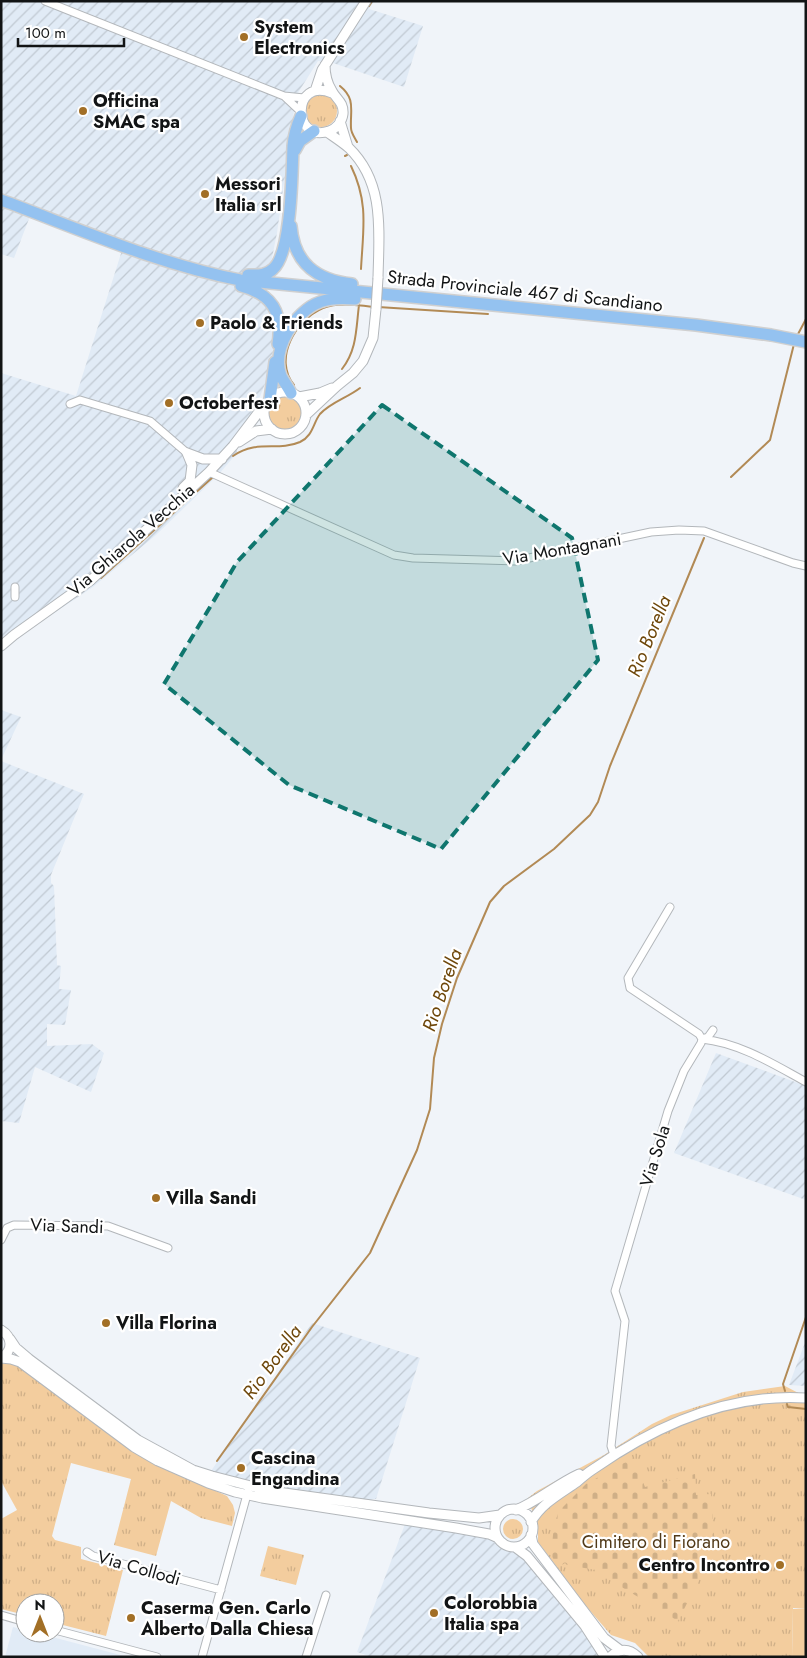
<svg xmlns="http://www.w3.org/2000/svg" width="807" height="1658" viewBox="0 0 807 1658" font-family="Jost,sans-serif">
<defs>
<pattern id="industrial-furrows" width="10" height="10" patternUnits="userSpaceOnUse" patternTransform="scale(1.25)"><rect width="10" height="10" fill="#e1ebf6"/><path d="M-1 1l2-2M0 10L10 0M9 11l2-2" fill="none" stroke="#c0c9d2"/></pattern>
<pattern id="grass-tufts" width="24" height="20" patternUnits="userSpaceOnUse" patternTransform="scale(1.25)"><rect width="24" height="20" fill="#f3cd9e"/><path d="M3 7l-1-3M5 7V3M7 7l1-3M15 17l-1-3M17 17v-4M19 17l1-3" fill="none" stroke="#cfaf87"/></pattern>
<pattern id="cemetery-stones" width="16" height="16" patternUnits="userSpaceOnUse" patternTransform="scale(1.25)"><rect width="16" height="16" fill="#f3cd9e"/><path d="M2 7V4a2 2 0 0 1 4 0v3zM10 15v-3a2 2 0 0 1 4 0v3z" fill="#cfaf87"/></pattern>
</defs>
<rect width="100%" height="100%" fill="#f0f4f9"/>
<!-- built -->
<path fill="#e1ebf6" d="M13,1627L25,1630V1633H37L128,1657H5Z"/>
<!-- industrial -->
<path fill="url(#industrial-furrows)" d="M1,1H374L369,9L423,26L404,87L333,63L318,61L296,96L277,233L271,263L257,284L268,310L274,340L271,369L255,409L235,437L237,453L219,474L156,535L93,587L33,627L1,652V373L76,396L124,244L32,211L14,258L1,254Z
M1,710L21,717L1,760Z
M1,761L84,794L51,875V883L54,886L57,965L61,966L59,989L71,990L65,1025L47,1024V1046L92,1044L104,1053L91,1092L35,1067L19,1123L1,1121Z
M716,1053L806,1086V1200L674,1153Z
M312,1323L420,1358L376,1499H373L359,1508L273,1494L221,1483L211,1471Z
M806,1340V1386L789,1385Z
M405,1524L490,1538L504,1549L519,1552L603,1657H372L357,1652Z"/>
<!-- grass -->
<path fill="url(#grass-tufts)" d="M305 111a16 16 0 1 1 32 0a16 16 0 1 1-32 0Z
M269 413a16 16 0 1 1 32 0a16 16 0 1 1-32 0Z
M9,1363L19,1366L152,1462L227,1496L233,1505L235,1513L232,1526L201,1518L171,1501L156,1556L114,1545L131,1479L71,1463L52,1536L55,1540L81,1547V1559L123,1570L106,1636L55,1623V1603H25V1615L1,1609V1519L17,1510L1,1481V1364Z
M785,1386L806,1397V1609L793,1608L792,1657H649L635,1643L611,1635L585,1605L538,1542V1529L528,1498L537,1491L604,1455L652,1424L671,1415L743,1392Z
M503 1529a10 10 0 1 1 20 0a10 10 0 1 1-20 0Z
M268,1546L304,1555L296,1585L260,1576Z"/>
<!-- cemetery -->
<path fill="url(#cemetery-stones)" d="M633,1458L645,1487L695,1474L696,1495L711,1494L715,1548L678,1621L600,1574L602,1571L567,1565L565,1563L559,1567L550,1554L555,1522L559,1511L586,1484Z"/>
<!-- garden -->
<path fill="#f3cd9e" d="M793,1609H806V1657H792Z"/>
<g fill="none" stroke-linecap="round" stroke-linejoin="round">
<!-- stream -->
<path stroke="#b28a55" stroke-width="2" d="M369,6L372,1
M340,86C356,99 350,110 351,128C351,133 355,138 357,142
M345,156L347,155
M351,166C369,203 363,230 361,269
M378,307L488,314
M797,336L806,319
M342,369C357,350 356,329 359,305
M294,385C273,359 295,320 323,308C338,302 358,305 373,307
M233,456C258,439 277,452 300,442C313,436 313,423 320,414C331,402 347,398 360,388
M731,477L770,440L794,344
M101,578L213,477
M785,1391L783,1384L806,1317
M787,1404L788,1407L806,1409
M217,1461L312,1327L370,1253L417,1150L430,1109L434,1058L442,1024L457,978L490,902L504,886L554,849L590,815L598,802L610,766L704,538"/>
<!-- minor casing -->
<g stroke="#b3b7bb" stroke-width="9">
<path id="minor" d="M45,1L284,96L304,98
M284,96L300,111
M70,404L80,400L150,421L187,453
M209,472L394,555L413,558L515,561L651,532L679,530L704,531L793,563L806,566
M15,587V597
M713,1030L708,1037L702,1039C740,1043 773,1064 806,1082
M1,1240L7,1228L14,1225L108,1226L168,1248
M614,1455L611,1446L625,1321L615,1291L668,1111L684,1071L701,1043L702,1039L699,1034L630,988L628,978L670,907
M87,1552L93,1556L221,1590
M1,1615L25,1622
M55,1630L157,1657
M202,1657L248,1491
M306,1657L326,1595"/>
</g>
<!-- tertiary casing -->
<g stroke="#b3b7bb" stroke-width="11">
<path id="tertiary" d="M325,65C325,73 327,83 332,91C336,99 344,102 343,114C342,122 336,129 329,131C292,144 291,76 332,93
M315,91L322,70L366,1
M340,121L348,147
M327,132C334,137 342,142 349,148C385,183 379,231 378,278
M264 413a21 21 0 1 1 42 0a21 21 0 1 1-42 0Z
M299,397L320,393L332,388
M306,415L337,386L353,373L363,361L373,338L376,309
M239,442L256,431L272,429
M187,453L203,459H222
M183,488L190,481L192,465L187,453
M1,646L14,635L91,580L148,528L209,472L233,446L258,413L265,407
M1,1330C13,1337 13,1351 1,1358
M10,1339L16,1348L29,1359L138,1440L193,1470L212,1476L270,1491L429,1513L479,1518L500,1515
M1,1358L11,1359L20,1362L134,1447L158,1461L208,1483L235,1492L262,1498L456,1528L489,1534L498,1538
M495 1528a19 19 0 1 1 38 0a19 19 0 1 1-38 0Z
M516,1510C538,1501 557,1484 579,1474
M531,1522C542,1503 560,1494 577,1482C583,1477 588,1472 595,1468C657,1425 729,1393 806,1398
M531,1535L533,1544L604,1638L620,1650
M515,1547L527,1556L585,1626L605,1657
M610,1657C619,1648 629,1648 638,1657"/>
</g>
<!-- trunk casing -->
<g stroke="#d0d0d0" stroke-width="14">
<path id="trunk" d="M295,150L300,141L314,131
M1,200C79,229 158,264 240,280L696,325L771,335L806,342
M291,226C294,263 316,280 352,284
M248,275C257,275 266,276 273,269C292,253 292,171 293,146C294,135 297,125 301,116
M241,286C272,294 283,312 278,344
M291,393C288,387 284,382 281,376C271,349 295,311 320,302C330,298 344,298 355,299
M270,399L275,362"/>
</g>
<!-- minor -->
<use href="#minor" stroke="#fff" stroke-width="7"/>
<!-- tertiary -->
<use href="#tertiary" stroke="#fff" stroke-width="9"/>
<!-- trunk -->
<use href="#trunk" stroke="#94c2f0" stroke-width="11"/>
<!-- tertiary-bridge casing -->
<g stroke="#b3b7bb" stroke-width="11" stroke-linecap="butt">
<path id="tertiary-bridge" d="M376,309L378,278"/>
</g>
<!-- tertiary-bridge -->
<use href="#tertiary-bridge" stroke="#fff" stroke-width="9"/>
</g>
<!-- marked area -->
<path fill="#0f766e" fill-opacity="0.2" stroke="#0f766e" stroke-width="4" stroke-dasharray="10 6" stroke-linejoin="round" d="M382,405L572,538L598,660L441,849L289,785L164,684L237,562Z"/>
<!-- markers -->
<g fill="#a26f26" stroke="#fff" stroke-width="2">
<circle cx="244" cy="37" r="5"/>
<circle cx="83" cy="111" r="5"/>
<circle cx="205" cy="194" r="5"/>
<circle cx="200" cy="323" r="5"/>
<circle cx="169" cy="403" r="5"/>
<circle cx="156" cy="1198" r="5"/>
<circle cx="106" cy="1323" r="5"/>
<circle cx="241" cy="1468" r="5"/>
<circle cx="780" cy="1565" r="5"/>
<circle cx="434" cy="1613" r="5"/>
<circle cx="131" cy="1618" r="5"/>
</g>
<g text-anchor="middle" dominant-baseline="central" stroke-width="4.5" stroke-linejoin="round" paint-order="stroke">
<!-- poi labels -->
<g font-size="18" font-weight="bold" fill="#121415" stroke="#fff" text-anchor="start">
<text x="254" y="27">System<tspan x="254" dy="21">Electronics</tspan></text>
<text x="93" y="101">Officina<tspan x="93" dy="21">SMAC spa</tspan></text>
<text x="215" y="184">Messori<tspan x="215" dy="21">Italia srl</tspan></text>
<text x="210" y="323">Paolo &amp; Friends</text>
<text x="179" y="403">Octoberfest</text>
<text x="166" y="1198">Villa Sandi</text>
<text x="116" y="1323">Villa Florina</text>
<text x="251" y="1458">Cascina<tspan x="251" dy="21">Engandina</tspan></text>
<text x="770" y="1565" text-anchor="end">Centro Incontro</text>
<text x="444" y="1603">Colorobbia<tspan x="444" dy="21">Italia spa</tspan></text>
<text x="141" y="1608">Caserma Gen. Carlo<tspan x="141" dy="21">Alberto Dalla Chiesa</tspan></text>
</g>
<!-- street labels -->
<g font-size="18" fill="#121415" stroke="#fff">
<text transform="translate(525 291) rotate(6)">Strada Provinciale 467 di Scandiano</text>
<text transform="translate(131 540) rotate(-41)">Via Ghiarola Vecchia</text>
<text transform="translate(562 549) rotate(-10)">Via Montagnani</text>
<text transform="translate(655 1156) rotate(-73)">Via Sola</text>
<text transform="translate(67 1226) rotate(2)">Via Sandi</text>
<text transform="translate(139 1568) rotate(16)">Via Collodi</text>
</g>
<!-- park labels -->
<g font-size="18" fill="#523a19" stroke="#fff">
<text x="656" y="1542">Cimitero di Fiorano</text>
</g>
<!-- water labels -->
<g font-size="19" font-style="italic" fill="#6e470a" stroke="#fff">
<text transform="translate(649 636) rotate(-68)">Rio Borella</text>
<text transform="translate(442 990) rotate(-71)">Rio Borella</text>
<text transform="translate(272 1362) rotate(-54)">Rio Borella</text>
</g>
</g>
<!-- border -->
<rect width="807" height="1658" fill="none" stroke="#121415" stroke-width="5"/>
<!-- north arrow -->
<g transform="translate(40 1618)"><circle r="24" fill="#ffffff" stroke="#a0a1a1"/>
<path d="M0-4L9 19L0 12L-9 19Z" fill="#a26f26"/>
<text y="-8" font-size="14" font-weight="bold" text-anchor="middle" fill="#121415">N</text>
</g>
<!-- scale -->
<path d="M18 38v8h106v-8" fill="none" stroke="#121415" stroke-width="2.5"/>
<text x="25" y="38" font-size="15" fill="#121415" stroke="#ffffff" stroke-width="4" paint-order="stroke">100 m</text>
</svg>
